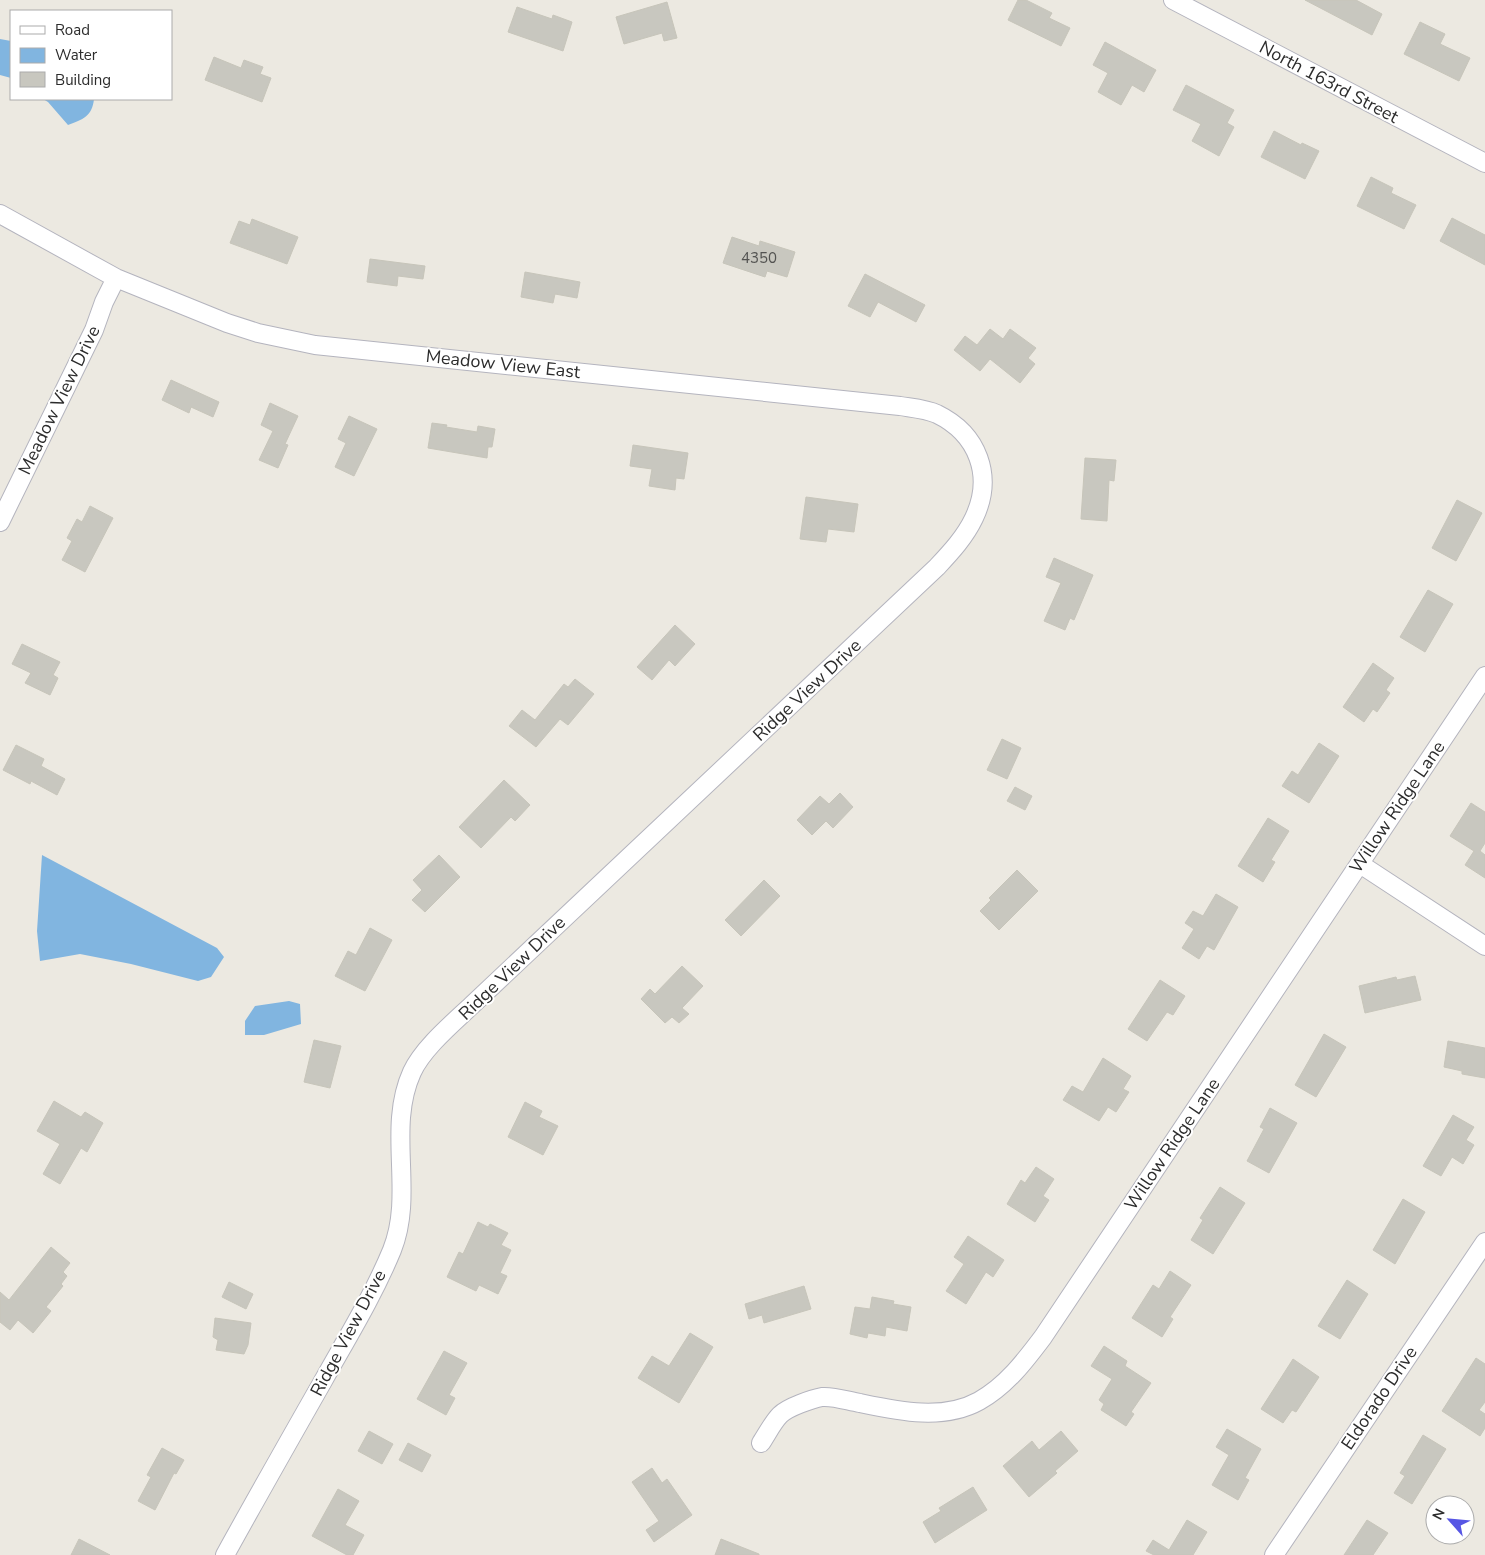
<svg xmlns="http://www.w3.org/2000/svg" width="1485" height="1555" viewBox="0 0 1485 1555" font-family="'Nunito Sans',sans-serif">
<rect width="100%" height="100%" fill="#ece9e1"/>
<!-- water -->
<path fill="#81b5e0" d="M0,39L11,41V78L0,75Z
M43,99H94C92,117 83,119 68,125L48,102Z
M42,855L217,948L224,957L211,977L198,981L131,964L80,954L40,961L37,931Z
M289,1001L300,1004L301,1024L264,1035H245V1021L255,1006Z"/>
<!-- building -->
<path fill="#c8c7bf" stroke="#c7c5ba" d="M1018,0H1026L1052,13L1049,18L1070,28L1061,46L1008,20Z
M1305,0H1356L1382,14L1372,35Z
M667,2L677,38L664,41L662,33L624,44L616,17Z
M517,7L552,19L553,15L572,22L563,51L508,32Z
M1420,22L1445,34L1440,44L1470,58L1459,81L1404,54Z
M1105,42L1156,70L1144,92L1132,85L1121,105L1098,92L1108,73L1093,65Z
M214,57L241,68L244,60L263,67L260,74L271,78L262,102L205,80Z
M1186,85L1234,110L1227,123L1234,127L1219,156L1192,141L1201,124L1173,110Z
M1274,131L1301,145L1302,143L1319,151L1305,179L1261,157Z
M1371,177L1393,188L1391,193L1416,205L1404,229L1357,206Z
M1452,218L1485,235V265L1440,241Z
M252,219L298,237L287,264L230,243L239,221L250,225Z
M732,237L759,246L760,241L795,252L787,277L767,271L765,277L723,263Z
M370,259L425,266L423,279L398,276L397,286L367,282Z
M525,272L580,282L577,298L555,294L553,303L521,297Z
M865,274L925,305L916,322L878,302L870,317L848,306Z
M990,329L1003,339L1010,329L1036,348L1028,358L1035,364L1020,383L990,359L980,371L954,350L965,336L977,345Z
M171,380L219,402L213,417L191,407L189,413L162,400Z
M270,403L298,416L285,444L288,445L278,468L259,460L273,431L261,425Z
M349,416L377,429L354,476L335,467L346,443L338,439Z
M432,423L447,425L446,427L477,432L478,426L495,429L492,447H488L487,458L428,448Z
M633,445L688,453L684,479L676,478L675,490L649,486L652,469L630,466Z
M1085,458L1116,460L1114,481L1109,480L1107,521L1081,519Z
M806,497L858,504L854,532L828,529L826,542L800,539Z
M1457,500L1482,513L1456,561L1432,548Z
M90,506L113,518L85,572L62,560L72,541L67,538L77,519L82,522Z
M1054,558L1093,575L1074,620L1070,618L1065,630L1044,621L1061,583L1046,577Z
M1428,590L1453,604L1425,652L1400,637Z
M675,625L695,644L675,666L669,660L652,680L637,667Z
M22,644L60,662L53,675L58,678L50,695L25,683L31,673L12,664Z
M1373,663L1394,678L1386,690L1390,693L1377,712L1373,709L1364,722L1343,707Z
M575,679L594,694L568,725L560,719L536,747L509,726L522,710L535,720L564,684L568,687Z
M1002,739L1021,748L1007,779L987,770Z
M1319,743L1339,756L1309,803L1282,786L1292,771L1298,775Z
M16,745L44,759L41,766L65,779L57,795L31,781L30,784L3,770Z
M504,780L530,805L515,821L511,817L481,848L459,827Z
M1015,787L1032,796L1025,810L1007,801Z
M840,793L853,807L833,828L826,821L812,835L797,820L820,796L829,804Z
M1471,803L1485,812V843L1480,851L1485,855V878L1465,865L1474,851L1450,836Z
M1268,818L1289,831L1271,860L1275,862L1263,882L1238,866Z
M439,855L460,877L425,912L412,900L422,890L413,880Z
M1017,870L1038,891L999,930L980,911L991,900L989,898Z
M764,880L780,896L741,936L725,920Z
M1216,894L1238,907L1214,950L1207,946L1199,959L1182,948L1194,929L1185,923L1193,911L1203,916Z
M370,928L392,940L365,991L335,976L348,951L356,955Z
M682,966L703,986L682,1008L689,1014L679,1023L672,1017L665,1023L641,999L650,989L655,994Z
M1415,976L1421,1000L1365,1013L1359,986L1396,977L1397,980Z
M1160,980L1185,996L1173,1015L1167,1012L1147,1041L1128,1029Z
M1324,1034L1346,1047L1316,1097L1295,1085Z
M314,1040L341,1046L330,1088L304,1082Z
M1448,1041L1485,1048V1078L1462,1074V1071L1444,1067Z
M1103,1058L1131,1076L1123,1089L1129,1092L1116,1112L1108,1107L1099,1121L1063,1100L1072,1086L1083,1092Z
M54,1101L81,1117L85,1112L103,1123L87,1152L81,1148L60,1184L43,1174L60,1144L37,1131Z
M525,1102L542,1111L539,1117L558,1126L543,1155L508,1137Z
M1270,1108L1297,1123L1269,1173L1247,1161L1264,1129L1260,1127Z
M1453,1115L1474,1127L1466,1140L1474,1145L1463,1164L1452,1157L1441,1176L1423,1166Z
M1036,1167L1054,1179L1043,1196L1049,1200L1035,1222L1007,1204L1021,1180L1025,1183Z
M1220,1187L1245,1203L1213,1254L1191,1240L1203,1220L1200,1218Z
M1403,1199L1425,1212L1395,1264L1373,1250Z
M478,1222L488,1227L490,1224L508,1233L501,1245L511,1250L500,1273L507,1276L498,1294L479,1285L476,1291L447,1277L459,1252L463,1254Z
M968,1236L1004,1260L993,1277L986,1272L966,1304L946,1291L964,1264L954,1257Z
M51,1247L70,1263L63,1272L67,1276L61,1284L63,1286L46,1307L51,1311L33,1333L18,1320L10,1330L0,1322V1292L9,1300Z
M1170,1271L1191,1285L1170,1317L1173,1319L1162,1337L1132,1318L1153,1285L1159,1289Z
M1347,1280L1368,1294L1340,1339L1318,1326Z
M229,1282L253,1294L246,1309L222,1297Z
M804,1286L811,1309L764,1323L762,1315L749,1319L745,1304Z
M872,1297L894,1301L893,1304L911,1307L907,1331L886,1327L885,1336L868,1333L867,1338L850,1334L855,1307L870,1309Z
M215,1318L251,1323L248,1345L244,1354L216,1350L218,1340L213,1337Z
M690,1333L713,1347L679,1403L638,1378L652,1356L669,1366Z
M1104,1346L1127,1361L1125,1366L1151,1383L1131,1412L1134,1414L1126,1426L1101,1410L1104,1404L1099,1400L1112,1379L1091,1366Z
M444,1351L467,1363L449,1395L455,1398L446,1415L417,1399Z
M1476,1358L1485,1364V1402L1479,1410L1485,1414V1428L1480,1436L1442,1411Z
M1293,1359L1319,1377L1296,1412L1292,1410L1283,1423L1261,1409Z
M1227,1429L1261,1449L1245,1478L1249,1480L1238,1500L1212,1485L1229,1455L1216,1447Z
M369,1431L393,1444L382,1464L358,1451Z
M1061,1431L1078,1451L1055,1471L1057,1473L1029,1497L1003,1466L1032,1441L1039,1450Z
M1423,1435L1446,1449L1412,1504L1394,1493L1405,1476L1400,1473Z
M408,1443L431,1455L422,1472L399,1460Z
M162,1448L184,1460L176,1474L174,1473L155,1510L138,1501L151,1477L147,1475Z
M652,1468L662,1483L667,1479L692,1515L654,1542L646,1530L659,1521L632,1482Z
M973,1487L987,1510L935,1543L923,1522L941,1511L939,1508Z
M338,1489L359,1501L345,1525L364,1535L353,1555H347L312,1536Z
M1187,1520L1207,1532L1193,1555H1154L1146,1551L1153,1540L1169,1550Z
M1367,1520L1388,1533L1373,1555H1344Z
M79,1539L110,1555H71Z
M721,1539L759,1554V1555H715Z"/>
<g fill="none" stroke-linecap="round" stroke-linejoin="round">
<!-- street casing -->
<g stroke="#b4b4be" stroke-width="20">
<path id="street" d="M1173,0L1485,163
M0,214L116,278L227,323L258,333L315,345L900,406C912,408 926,409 937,414C978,434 994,476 974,518C965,537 951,552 937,567L472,1005C453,1023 423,1048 412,1072C386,1129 415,1193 392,1250C373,1296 347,1338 323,1381C290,1439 257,1497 225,1555
M0,522L94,330L104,302L116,278
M1360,864L1485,946
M761,1443C767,1434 773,1422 780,1415C788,1407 812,1399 822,1397C834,1396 848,1401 860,1403C898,1411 943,1421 979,1401C1006,1386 1025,1361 1043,1337L1485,676
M1274,1555L1485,1242"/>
</g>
<!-- street -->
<use href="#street" stroke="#fff" stroke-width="18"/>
</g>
<g text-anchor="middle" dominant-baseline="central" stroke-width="4" stroke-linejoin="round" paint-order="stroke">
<!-- number labels -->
<g font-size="15" fill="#535351">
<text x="759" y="258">4350</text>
</g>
<!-- street labels -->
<g font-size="18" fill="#2c2c2c" stroke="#fff">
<text transform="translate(1329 82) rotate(28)">North 163rd Street</text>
<text transform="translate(503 364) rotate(6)">Meadow View East</text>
<text transform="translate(59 400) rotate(-64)">Meadow View Drive</text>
<text transform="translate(807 690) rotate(-43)">Ridge View Drive</text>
<text transform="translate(1397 807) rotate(-56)">Willow Ridge Lane</text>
<text transform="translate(512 968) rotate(-44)">Ridge View Drive</text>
<text transform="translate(1172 1144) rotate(-56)">Willow Ridge Lane</text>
<text transform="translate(348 1333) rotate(-62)">Ridge View Drive</text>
<text transform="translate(1379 1398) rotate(-56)">Eldorado Drive</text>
</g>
</g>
<!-- legend -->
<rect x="10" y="10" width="162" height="90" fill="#ffffff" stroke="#ababab"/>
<rect x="20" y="26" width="25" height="8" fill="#ffffff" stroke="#ababab"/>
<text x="55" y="35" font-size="15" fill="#2c2c2c">Road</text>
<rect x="20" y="48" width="25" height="15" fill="#81b5e0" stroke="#ababab"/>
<text x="55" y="60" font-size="15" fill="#2c2c2c">Water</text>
<rect x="20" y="72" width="25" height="15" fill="#c8c7bf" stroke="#ababab"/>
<text x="55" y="85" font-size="15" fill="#2c2c2c">Building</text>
<!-- north arrow -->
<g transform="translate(1450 1520) rotate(297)"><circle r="24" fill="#ffffff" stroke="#ababab"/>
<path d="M0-4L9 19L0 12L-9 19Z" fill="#5756e4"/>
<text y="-8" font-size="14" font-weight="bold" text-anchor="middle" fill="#2c2c2c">N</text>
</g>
</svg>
